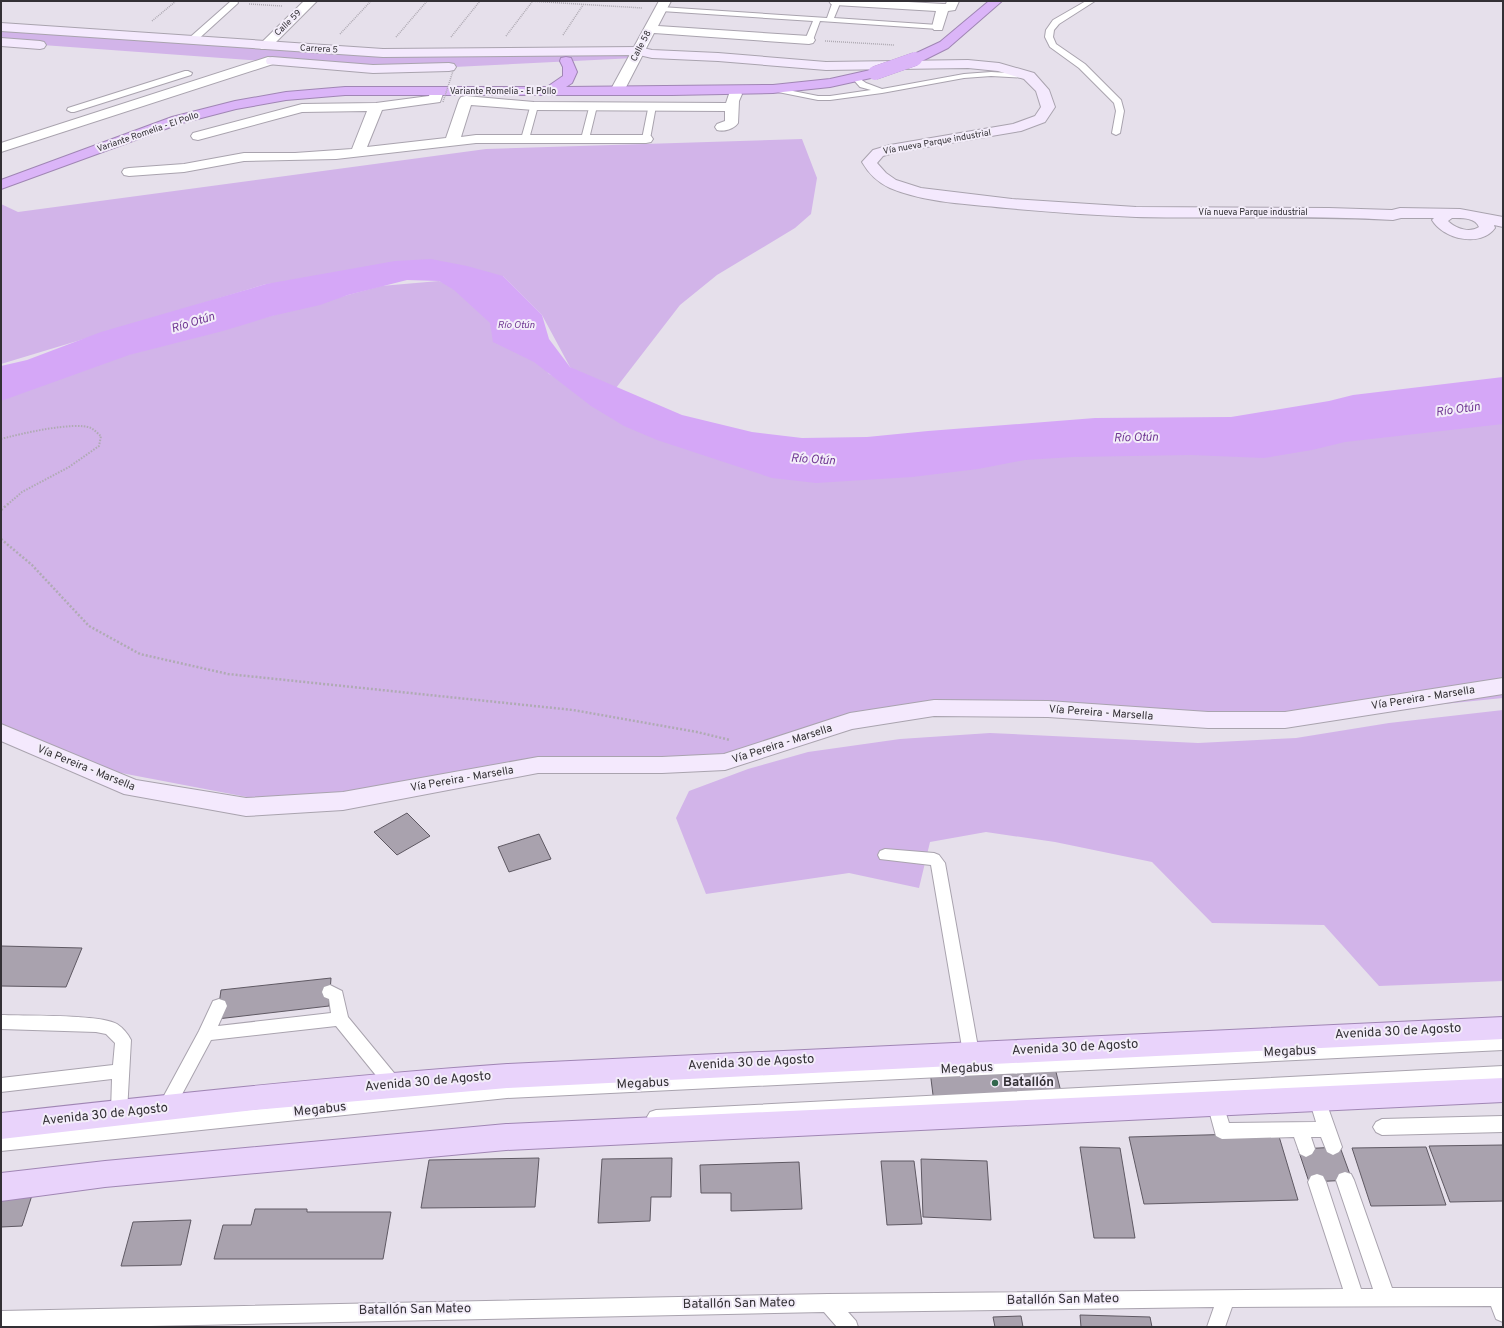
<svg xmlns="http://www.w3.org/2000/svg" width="1504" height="1328" viewBox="0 0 1504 1328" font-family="Overpass,sans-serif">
<rect width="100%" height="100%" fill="#e6e0eb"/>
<!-- green -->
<path fill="#d2b4e9" d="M1,27L383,53L639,51L635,58L454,67L373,69L1,42Z
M802,139L817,178L811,214L795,228L717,275L680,305L609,397L570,367L542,315L503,276L266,284L1,364V204L18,212L486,149Z
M439,281L498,306L549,374L756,470L1503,403V698L1285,720L938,708L854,720L725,762L568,765L283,804L74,764L1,732V389L381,286Z
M1503,710V981L1379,986L1324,925L1212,923L1152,862L1055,842L986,832L930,842L919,888L849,873L706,894L676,818L689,791L748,769L808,752L900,739L990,733L1198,743L1296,738L1389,723Z"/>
<!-- water -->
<path fill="#d5a7f7" d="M431,259L467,266L503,276L542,315L549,339L570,367L682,415L752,432L802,438L867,437L928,431L1095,418L1231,417L1329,401L1353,395L1503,377V424L1345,442L1312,450L1264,458L1191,455L1073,457L1025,460L978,469L912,477L816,483L772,478L657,440L624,426L591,406L534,362L493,342L490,323L454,290L439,281L407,280L348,295L320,305L272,316L223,331L129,355L1,401V366L27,360L101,332L266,284L395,261Z"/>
<!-- building -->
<path fill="#a9a2ae" stroke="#5f5963" d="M407,813L430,836L397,855L374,832Z
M539,834L551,859L509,872L498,847Z
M1,946L82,948L66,987L1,986Z
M331,978L329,1006L217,1019L221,990Z
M1054,1064L1062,1096L934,1103L930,1071Z
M1278,1133L1298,1200L1144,1204L1129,1137Z
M1503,1145V1201L1450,1202L1429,1146Z
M1080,1147L1120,1148L1135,1238H1094Z
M1340,1147L1352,1180L1309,1182L1298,1149Z
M1426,1147L1446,1205L1371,1206L1352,1148Z
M539,1158L535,1207L421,1208L429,1160Z
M672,1158L671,1197H651L650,1221L598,1223L602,1159Z
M921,1159L987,1161L991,1220L923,1217Z
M881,1161H914L922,1224L887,1225Z
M799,1162L802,1209L731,1211V1193H701L700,1165Z
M35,1186L22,1226L1,1227V1187Z
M255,1209H307V1212H391L383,1259H214L223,1225H251Z
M191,1220L181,1265L121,1266L133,1222Z
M1080,1315L1150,1317L1152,1327H1081Z
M1021,1316L1023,1327H995L993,1317Z"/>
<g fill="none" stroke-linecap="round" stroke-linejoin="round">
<!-- lane casing -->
<g stroke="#a9a3ae" stroke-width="2">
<path id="lane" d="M231,1H237L238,3L194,43H188V39Z
M833,1H841L834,18L938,25L942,27L938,29L820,21L813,40L809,42L805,40L813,21L661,11L657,9L661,7L827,18Z
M1086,1H1095L1059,24L1054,30L1053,37L1056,44L1085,64L1121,100L1124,111L1120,133L1116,135L1112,133L1116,111L1114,103L1079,68L1050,47L1045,37L1046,30L1053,20Z
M185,71H188L192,73L191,75L74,112H71L67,110L68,108Z
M991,72L1029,74L1033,76L1029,78L991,76L964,78L882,93L830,100H818L773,91L769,89L773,87L818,96H830L871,90L860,87L852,78L856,76L866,83L882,89L964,74Z
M531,104H537L538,106L529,139L525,142L521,139Z
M590,104H596L597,106L589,139L585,142L581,139Z
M649,104H655L656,106L650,139L646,142L642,139Z
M885,849L934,853L939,855L945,863L979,1053L977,1058L971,1060L965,1058L963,1053L931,865L880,859L878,855L880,851Z
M330,985L342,991L348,1017L399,1079L401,1084L399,1089L393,1091L387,1089L336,1026L211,1040L172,1113L166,1115L160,1113L158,1108L160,1103L199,1031L213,1001L219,999L225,1001L227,1006L218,1026L331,1013L329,999L324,997L322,992L324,987Z
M1,1015C25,1016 99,1014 117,1024C123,1028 128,1034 131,1040L127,1112L125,1117L119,1119L113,1117L111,1112L112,1079L1,1092V1078L113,1065L115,1043L106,1034L96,1032L1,1029Z
M1503,1036V1050L507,1098L1,1151V1135L507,1084Z
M1503,1066V1080L656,1124L650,1122L647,1117L650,1112L656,1110Z
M1317,1092L1323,1094L1325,1099L1342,1147L1339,1152L1333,1155L1327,1152L1321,1137H1311L1315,1149L1312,1154L1306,1157L1300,1154L1294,1137L1222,1139L1216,1136L1207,1103L1209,1098L1215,1096L1221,1098L1229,1123L1316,1122L1309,1099L1311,1094Z
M1503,1116V1132L1382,1135L1376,1132L1373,1127L1376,1122L1382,1119Z
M1345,1172L1351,1174L1354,1180L1392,1288H1503V1322L1496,1319L1491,1306L1232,1307L1225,1327H1207L1214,1307L848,1312L856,1321L858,1327H837L824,1312L103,1327H1V1311L828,1294L1343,1289L1308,1182L1311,1176L1317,1174L1323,1176L1326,1182L1361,1289H1373L1336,1180L1339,1174Z"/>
</g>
<!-- street casing -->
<g stroke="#a9a3ae" stroke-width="2">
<path id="street" d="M304,1H317L269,49H261L259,46L261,43Z
M659,1H671L658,26L809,36L813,37L815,40L813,43L809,44L654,33L624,91L622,94H612L610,91Z
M829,1H891L943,4H946L947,1H959L955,10L948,11L942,30H934L932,27L936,11L835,5L831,4Z
M268,57L273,58L274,61L273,64L1,152V143Z
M437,87L442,88L444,91L440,102L382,110L367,147L446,138L459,100L461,97L466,96L534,102L726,103L730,91H740L742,94L739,101L738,123C734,129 724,132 717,130L715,127L717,124L725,121V111L534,110L471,105L461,137L476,135H646L651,136L653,139L651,142L646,143H476L336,159L244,161L184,172L129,176L124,175L122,172L124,169L129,168L184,164L244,153H295L352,149L367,111L302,112L198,140L193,139L191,136L193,133L302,104L376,103L429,96L432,88Z"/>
</g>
<!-- secondary casing -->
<g stroke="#a9a3ae" stroke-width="2">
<path id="secondary" d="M1,23L383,49L639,47L652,50L718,53L826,62L968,60L999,63L1034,73L1049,90L1055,107L1045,122L1021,131L897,152L883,156L877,163L886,173L896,180L921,188L1012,199L1136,207L1329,208L1392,210L1400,208L1460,209L1503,217V227L1494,225L1495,228C1481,248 1443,239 1432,220L1434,218H1401L1393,220C1307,215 1222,219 1136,217C1093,215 1049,212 1006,208C968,204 926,203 890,188C877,182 869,174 862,162L873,150L890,145L1013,124L1035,116L1041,107L1036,91L1024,79L998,71L968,68L826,70L718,61L652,58L639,55L383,57L1,31ZM1452,218C1461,218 1475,217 1479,227C1470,233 1457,229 1449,222L1448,221Z
M1,38L40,41L44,42L46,45L44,48L40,49L1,46Z
M272,57L373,65L449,63L454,64L456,67L454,70L449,71L373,73L267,64L266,61L267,58Z
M1503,678V694L1285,728H1208L1048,717L934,716L852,729L725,770L662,773H538L343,810L246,816L124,794L1,741V724L136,780L246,798L343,792L538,757H662L724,754L850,713L934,700L1048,701L1208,712H1285Z"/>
</g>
<!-- primary casing -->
<g stroke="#a086b4" stroke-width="2">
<path id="primary" d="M1503,1017V1039L507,1088L254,1110L1,1139V1113C169,1094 338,1076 507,1064Z
M1503,1078V1102L506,1150L105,1187L1,1201V1173L105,1161L506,1124Z"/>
</g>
<!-- highway casing -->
<g stroke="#a086b4" stroke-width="2">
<path id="highway" d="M989,1H1002L948,48L920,62H910L909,59L910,56L940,42Z
M566,57L571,58L577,72L572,83L566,87L773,85L830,79L875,69L880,70L882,73L880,76L830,87L773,93L672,95H345L286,100L236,109L182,123L1,189V180L172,117L235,101L286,92L345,87H547L563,76V67L560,61L561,58Z"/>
</g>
<!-- path-far2 -->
<path stroke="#afaab3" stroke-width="1.5" stroke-dasharray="1 1" stroke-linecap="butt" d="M529,1L642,8
M249,4L282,6
M152,21L176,1
M340,34L371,1
M563,35L583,5
M506,36L532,2
M396,37L427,1
M451,37L480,1
M825,41L894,45"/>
<!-- path-far1 -->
<path stroke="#afaab3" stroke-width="2" stroke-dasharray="1.5 1.5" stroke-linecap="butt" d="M1,439C19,434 75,421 91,428C95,430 98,434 101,436L99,446L69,467L22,492L7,505"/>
<!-- path -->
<path stroke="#afaab3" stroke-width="2.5" stroke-dasharray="2 2" stroke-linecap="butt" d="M1,510L8,504
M1,539L32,565L89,626L140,654L228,674L573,710L697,732L730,740"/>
<!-- lane -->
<use href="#lane" fill="#fff" fill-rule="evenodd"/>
<!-- street -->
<use href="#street" fill="#fff" fill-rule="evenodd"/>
<!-- secondary -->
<use href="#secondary" fill="#f4e9fd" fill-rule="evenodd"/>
<!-- primary -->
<use href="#primary" fill="#e9d3fb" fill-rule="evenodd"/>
<!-- highway -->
<use href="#highway" fill="#dbb5f8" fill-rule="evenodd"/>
<!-- highway-bridge casing -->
<g stroke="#a086b4" stroke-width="14" stroke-linecap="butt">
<path id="highway-bridge" d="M875,73L915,59"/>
</g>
<!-- path-bridge -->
<path stroke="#afaab3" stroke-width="1.5" stroke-dasharray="1 1" stroke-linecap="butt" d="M443,102L453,71"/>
<!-- highway-bridge -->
<use href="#highway-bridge" stroke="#dbb5f8" stroke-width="14"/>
</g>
<!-- markers -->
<circle fill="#32674d" stroke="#f3edf9" stroke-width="1.5" cx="995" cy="1083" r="4"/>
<g text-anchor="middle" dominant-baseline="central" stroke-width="4" stroke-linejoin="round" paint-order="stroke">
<!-- far-street labels -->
<g font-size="9" fill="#333035" stroke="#f3edf9">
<text transform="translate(288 23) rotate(-44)">Calle 59</text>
<text transform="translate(641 46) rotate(-62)">Calle 58</text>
<text transform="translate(319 49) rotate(3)">Carrera 5</text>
<text x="503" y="91">Variante Romelia - El Pollo</text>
<text transform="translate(148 132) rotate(-19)">Variante Romelia - El Pollo</text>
<text transform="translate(937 142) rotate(-10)">Vía nueva Parque industrial</text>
<text x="1253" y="212">Vía nueva Parque industrial</text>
</g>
<!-- far-water labels -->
<g font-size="10" font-style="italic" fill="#703893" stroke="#f3edf9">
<text x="516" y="325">Río Otún</text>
</g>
<!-- street labels -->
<g font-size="11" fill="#333035" stroke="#f3edf9">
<text transform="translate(1423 698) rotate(-9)">Vía Pereira - Marsella</text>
<text transform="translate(1101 713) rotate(4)">Vía Pereira - Marsella</text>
<text transform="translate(782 744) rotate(-18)">Vía Pereira - Marsella</text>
<text transform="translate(86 768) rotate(22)">Vía Pereira - Marsella</text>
<text transform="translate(462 779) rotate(-10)">Vía Pereira - Marsella</text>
</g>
<!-- water labels -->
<g font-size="12" font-style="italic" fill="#703893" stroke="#f3edf9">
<text transform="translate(193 323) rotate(-17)">Río Otún</text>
<text transform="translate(1458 410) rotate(-8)">Río Otún</text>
<text transform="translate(1136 438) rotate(-1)">Río Otún</text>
<text transform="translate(813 460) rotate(4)">Río Otún</text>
</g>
<!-- near-street labels -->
<g font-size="13" fill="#333035" stroke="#f3edf9">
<text transform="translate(1398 1032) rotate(-3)">Avenida 30 de Agosto</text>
<text transform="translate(1075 1048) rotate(-3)">Avenida 30 de Agosto</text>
<text transform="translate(1290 1052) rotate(-3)">Megabus</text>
<text transform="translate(751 1063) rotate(-3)">Avenida 30 de Agosto</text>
<text transform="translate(967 1069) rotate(-3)">Megabus</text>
<text transform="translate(428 1082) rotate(-5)">Avenida 30 de Agosto</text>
<text transform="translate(643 1084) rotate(-3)">Megabus</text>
<text transform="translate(320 1110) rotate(-6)">Megabus</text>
<text transform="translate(105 1115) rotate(-6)">Avenida 30 de Agosto</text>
<text transform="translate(1063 1300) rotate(-1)">Batallón San Mateo</text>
<text transform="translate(739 1304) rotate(-1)">Batallón San Mateo</text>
<text transform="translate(415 1310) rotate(-1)">Batallón San Mateo</text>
</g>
<!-- near-poi labels -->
<g font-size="13" font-weight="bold" fill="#333035" stroke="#f3edf9" text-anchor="start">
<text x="1003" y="1083">Batallón</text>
</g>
</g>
<!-- border -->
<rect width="1504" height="1328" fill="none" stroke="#333035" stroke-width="4"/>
</svg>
